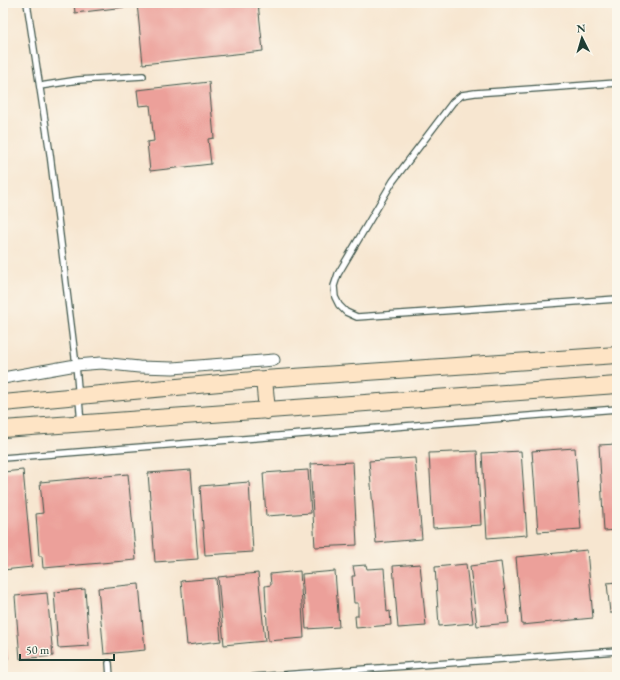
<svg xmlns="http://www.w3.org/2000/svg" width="620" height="680" viewBox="0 0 620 680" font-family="'EB Garamond',serif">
<rect width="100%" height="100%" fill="#fbf7ec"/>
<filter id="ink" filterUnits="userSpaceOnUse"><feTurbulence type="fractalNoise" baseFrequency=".025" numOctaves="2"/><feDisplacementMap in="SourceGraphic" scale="8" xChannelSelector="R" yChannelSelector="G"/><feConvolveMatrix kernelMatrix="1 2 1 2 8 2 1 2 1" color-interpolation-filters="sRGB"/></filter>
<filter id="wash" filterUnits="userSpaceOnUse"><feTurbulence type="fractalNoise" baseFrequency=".012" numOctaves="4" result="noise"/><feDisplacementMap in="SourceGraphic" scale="16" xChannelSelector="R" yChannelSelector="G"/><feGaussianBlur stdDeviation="0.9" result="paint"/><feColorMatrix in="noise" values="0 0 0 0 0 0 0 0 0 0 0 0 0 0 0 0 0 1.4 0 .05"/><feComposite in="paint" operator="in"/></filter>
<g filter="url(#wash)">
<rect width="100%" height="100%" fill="#f7e6d0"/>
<g id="blocks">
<!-- building -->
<path fill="#eca09a" d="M74,3H132L133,6L75,13Z
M137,3H258L263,51L143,64Z
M209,82L214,138L208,139L211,164L150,171L147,142L154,141L150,105L139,106L137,90Z
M617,444V530L604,531L599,445Z
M575,448L581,529L538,532L532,451Z
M477,451L481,525L433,528L429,453Z
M521,451L527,535L487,538L482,453Z
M415,458L422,539L376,543L369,461Z
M353,462L357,545L315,547L310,464Z
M23,470L32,567L3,570V472Z
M191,470L198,559L155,562L148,473Z
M308,470L311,513L266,516L263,473Z
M128,474L136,560L43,568L42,556H39L36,514L43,513L40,482Z
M249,482L253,552L205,555L200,486Z
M587,550L593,618L522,625L516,557Z
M501,562L509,623L477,626L470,566Z
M420,564L426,626L398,628L393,566Z
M466,564L473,623L439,626L435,567Z
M366,565L367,569L384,568L387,612L390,611L391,625L356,628L355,616H358V603H354L352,576H355L353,566Z
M300,571L304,638L268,641L265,586L271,585L270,574Z
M335,571L339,627L306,629L302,574Z
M258,573L265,641L224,645L218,577Z
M216,578L221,641L187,645L181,581Z
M617,582V613H610L607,583Z
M139,584L145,650L104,654L98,588Z
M85,589L89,646L58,648L54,592Z
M47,593L53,656L20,659L15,596Z
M3,620L8,659H3Z"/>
</g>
</g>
<g filter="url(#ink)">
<use href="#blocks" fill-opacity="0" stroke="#3f564b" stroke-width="1"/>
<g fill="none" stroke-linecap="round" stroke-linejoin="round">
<!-- lane casing -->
<g stroke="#3f564b" stroke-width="8">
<path id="lane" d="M27,3L50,154L76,365L81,423
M617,83L475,93L462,95L453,102L393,181L338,274L334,286L335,297L339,305L346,312L357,317L617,299
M40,86L78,80L143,76
M3,458L617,409
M109,663L110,677
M254,677L617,651"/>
</g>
<!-- street casing -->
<g stroke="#3f564b" stroke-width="13">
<path id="street" d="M3,378L76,365L101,363L139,367L173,368L274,360"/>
</g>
<!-- secondary casing -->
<g stroke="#3f564b" stroke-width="18">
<path id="secondary" d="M264,379L267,411
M3,403L264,379L617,355
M3,429L617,385"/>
</g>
<!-- lane -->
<use href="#lane" stroke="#fff" stroke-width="5.5"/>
<!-- street -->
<use href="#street" stroke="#fff" stroke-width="11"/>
<!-- secondary -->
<use href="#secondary" stroke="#fee4c5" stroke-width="16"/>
</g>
</g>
<!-- margin -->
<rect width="620" height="680" fill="none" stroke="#fbf7ec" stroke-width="16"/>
<!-- north arrow -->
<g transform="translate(582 38) rotate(355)" stroke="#fbf7ec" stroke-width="3" paint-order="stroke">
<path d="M0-3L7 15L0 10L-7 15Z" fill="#1f3d34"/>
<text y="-6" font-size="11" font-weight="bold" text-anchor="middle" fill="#1f3d34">N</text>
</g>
<!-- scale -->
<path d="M20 654v6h94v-6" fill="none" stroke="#1f3d34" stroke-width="2"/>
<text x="26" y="654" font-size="12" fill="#1f3d34" stroke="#fbf7ec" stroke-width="3" paint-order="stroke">50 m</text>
</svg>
